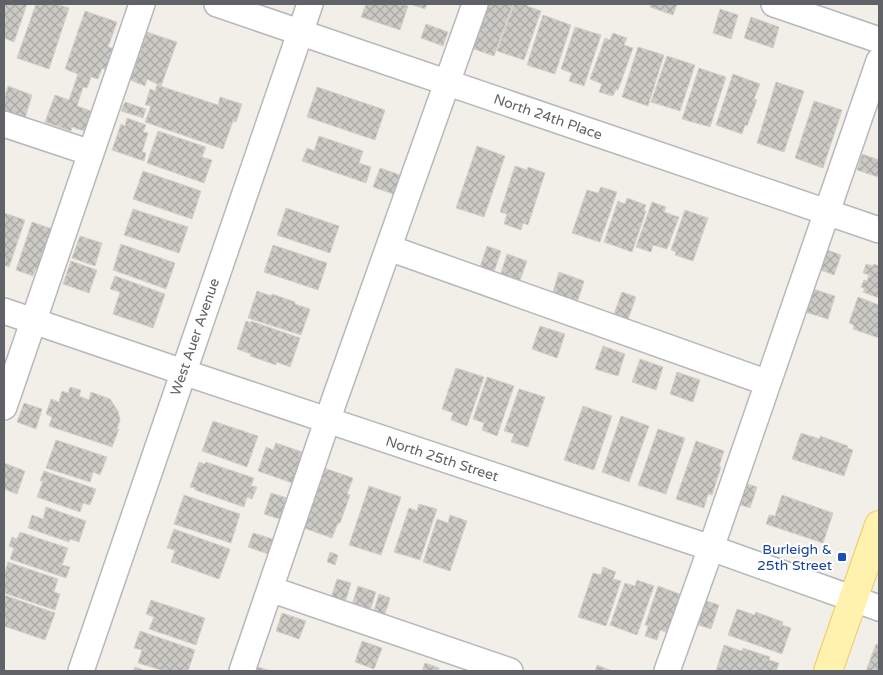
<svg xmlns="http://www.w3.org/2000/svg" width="883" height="675" viewBox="0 0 883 675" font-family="'Varela Round',sans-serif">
<defs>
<pattern id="building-cross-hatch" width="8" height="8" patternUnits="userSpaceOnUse" patternTransform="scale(1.25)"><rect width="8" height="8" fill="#cccac5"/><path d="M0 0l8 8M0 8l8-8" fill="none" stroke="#a9a8a4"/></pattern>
</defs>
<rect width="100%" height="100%" fill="#f1efe8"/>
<!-- building -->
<path fill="url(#building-cross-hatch)" stroke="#d6d1c6" d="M4,4H27L14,42L4,38Z
M36,4H56L69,8L49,69L17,58Z
M366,4H401L408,6L400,30L361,17Z
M410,4H427L425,9Z
M484,4H513L494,56L468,47Z
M514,4H528L527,6L541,11L524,60L497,51Z
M651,4H677L673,15L650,7Z
M720,9L738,15L731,39L713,33Z
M85,11L117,22L108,47L122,51L115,73L102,68L98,79L91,77L87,88L83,87L77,106L99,114L93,134L72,127L71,131L45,122L55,95L69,100L78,74L65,69Z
M543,15L571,25L555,74L527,65Z
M751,17L779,27L773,48L744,38Z
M426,24L448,32L443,46L421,38Z
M575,27L601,35L584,86L569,81L572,73L561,69Z
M147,32L177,42L161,86L147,79L145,86L130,80Z
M613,33L627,38L624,45L633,48L618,90L616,89L613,96L599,92L602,84L590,79L605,38L610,40Z
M638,47L664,55L648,106L622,97Z
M667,56L695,65L680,111L651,102Z
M699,68L726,77L710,127L682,119Z
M733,74L760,84L754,99L757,100L747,126L745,125L742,134L716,125Z
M776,82L804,91L784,152L757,143Z
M157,85L218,105L220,97L242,104L236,122L233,121L223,149L145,122L151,106L145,105L150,89L155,91Z
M8,86L32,95L25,118L4,110V100Z
M317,87L385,110L375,140L307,117Z
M814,101L842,110L823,168L795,158Z
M125,102L146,109L143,118L121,111Z
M127,118L146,125L143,132L148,133L142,152L146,153L144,161L112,150L121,124L125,126Z
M158,131L206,147L202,157L212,160L204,183L147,163Z
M319,136L363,151L359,163L371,167L366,183L302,161L307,148L314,151Z
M477,146L505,156L484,217L456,208Z
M862,154L879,160V173L878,177L857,170Z
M515,166L527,170L528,167L545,173L528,225L523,223L521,230L504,224L507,214L500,212Z
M380,168L403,176L396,195L373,187Z
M143,171L201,191L192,219L133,199Z
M601,187L617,192L600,242L572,233L587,190L598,193Z
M627,198L646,205L644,210L646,211L632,252L604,242L618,201L625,204Z
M652,202L666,207L664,212L679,217L667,249L653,245L651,252L636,247Z
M286,208L339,226L330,253L277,235Z
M133,209L188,227L179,253L124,235Z
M685,210L708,218L693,261L675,255L676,252L671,250Z
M4,213L25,220L9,267L4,265Z
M32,222L58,231L44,272L35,269L33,276L16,270Z
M80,236L102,243L95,266L72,258Z
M121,244L175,263L166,289L113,270Z
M273,245L327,263L318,290L264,272Z
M487,246L501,251L493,275L479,270Z
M822,248L841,255L834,275L815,268Z
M507,254L527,261L519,283L500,276Z
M71,261L97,270L89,293L63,284Z
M866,264L873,266L874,264L879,266V298L863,292L865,289L861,287L864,280L867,281L869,275L863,273Z
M559,272L584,281L577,303L552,295Z
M115,276L165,294L153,328L113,314L120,292L110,289Z
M813,289L835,296L828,319L805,312Z
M257,291L271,296L272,294L295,302V304L310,309L301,335L248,318Z
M622,292L636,297L628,319L614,314Z
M858,297L879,305V338L853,329L854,325L849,323Z
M246,321L251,323V321L300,338L290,367L277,362L276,365L250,356L251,354L237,349Z
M540,326L565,334L557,358L532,349Z
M603,346L625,354L618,376L595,369Z
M640,359L663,367L656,390L632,382Z
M456,368L484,377L467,426L451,420L453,413L442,409Z
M677,372L700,380L693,402L670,394Z
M487,377L514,386L497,436L482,430L484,423L473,419Z
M70,387L81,390L79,396L89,400L91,392L110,399L118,411L120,420L117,429H119L112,447L49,426L52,417L46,414L51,399L59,402L62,391L68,393Z
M519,389L545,397L528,447L511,442L514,434L504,431Z
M24,403L42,409L36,429L17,422Z
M583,406L612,416L594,470L564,460Z
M621,416L649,426L629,482L602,472Z
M213,421L258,436L247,467L202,451Z
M658,429L685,438L666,494L638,485Z
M801,433L820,439V436L848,446L847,448L853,450L844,476L792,459Z
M56,440L107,457L100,475L93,472L90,482L46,468Z
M696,441L724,451L719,466L721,467L712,495L708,494L704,508L676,499Z
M276,443L311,455L301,486L258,471L266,447L273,450Z
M199,462L205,464L206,462L254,478L251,486L257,487L252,499L247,497L244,507L195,490V488L190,487Z
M4,463L25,471L17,494L4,489Z
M324,468L353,478L347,494L350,495L340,523H338L332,538L304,528Z
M44,471L96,489L90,505L83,503L80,512L37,497L43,481H40Z
M742,482L757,487L750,508L735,503Z
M369,486L401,497L381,555L349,545Z
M271,493L293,500L286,521L264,514Z
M184,495L240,514L231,543L174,524Z
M782,495L833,513L823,543L766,524L769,515L775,516Z
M419,504L437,509L420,560L394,552L409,508L417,511Z
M46,507L86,521L79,542L70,539L69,542L28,528L32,515L43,519Z
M450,515L467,521L450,571L423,562L437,519L448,523Z
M174,529L230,549L219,579L171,562L175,550L167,548Z
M20,532L68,548L62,565L70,567L66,578L10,559L14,548L9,546L12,537L17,539Z
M253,533L276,540L271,555L248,547Z
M330,552L338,555L335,565L327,562Z
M8,562L58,579L54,592L60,594L55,610L4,593V576Z
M603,567L616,572L613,579L621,581L606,626L578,617L593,573L601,575Z
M337,579L351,583L344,606L330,601Z
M637,580L654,586L637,635L610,625L625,583L635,586Z
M358,586L376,592L369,614L351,608Z
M658,586L685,596L671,634L660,630L657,640L645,636L648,626L645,625Z
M379,594L390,598L384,617L373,613Z
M4,595L55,613L45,640L4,626Z
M697,598L719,605L711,629L689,622Z
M151,600L205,618L196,645L149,629L154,617L146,614Z
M737,609L755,615L756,612L783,622L782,625L791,628L782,654L728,635Z
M282,613L306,621L299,639L276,631Z
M140,631L195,650L188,671H164L138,663L142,650L134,648Z
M362,641L382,648L374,669L355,662Z
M876,644L879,645V671H866Z
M724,645L742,651L743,648L770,657L769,660L779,663L776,671H716Z
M425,663L439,668L438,671H422Z
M597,665L610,670V671H595Z
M255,666L271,671H253Z
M135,667L146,671H133Z"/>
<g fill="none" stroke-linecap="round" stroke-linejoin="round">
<!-- minor casing -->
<g stroke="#b5b8bc" stroke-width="28">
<path id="minor" d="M217,4L879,230
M774,4L879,40
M4,124L91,153
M389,248L768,383
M4,311L183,372L711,548L879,608
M4,407L142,4
M270,589L510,671
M81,671L310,4
M242,671L334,401L475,4
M667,671L711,548L879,61"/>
</g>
<!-- major casing -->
<g stroke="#f2c960" stroke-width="30">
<path id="major" d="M828,671L879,525"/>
</g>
<!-- minor -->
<use href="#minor" stroke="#fff" stroke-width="25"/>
<!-- major -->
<use href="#major" stroke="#fff2af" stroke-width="28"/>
</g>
<!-- markers -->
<rect fill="#1a4fb4" stroke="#fff" stroke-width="2" x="837" y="552" width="10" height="10" rx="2.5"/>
<g text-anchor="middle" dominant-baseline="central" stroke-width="4" stroke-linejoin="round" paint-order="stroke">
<!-- street labels -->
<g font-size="14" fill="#5f6368" stroke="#fff">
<text transform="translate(548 117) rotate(19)">North 24th Place</text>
<text transform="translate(195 337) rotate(-71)">West Auer Avenue</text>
<text transform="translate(442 459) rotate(18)">North 25th Street</text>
</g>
<!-- transit labels -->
<g font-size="14" fill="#164399" stroke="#fff" text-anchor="end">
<text x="832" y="549">Burleigh &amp;<tspan x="832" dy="16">25th Street</tspan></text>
</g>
</g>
<!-- border -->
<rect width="883" height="675" fill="none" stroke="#5f6368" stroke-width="10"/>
</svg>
